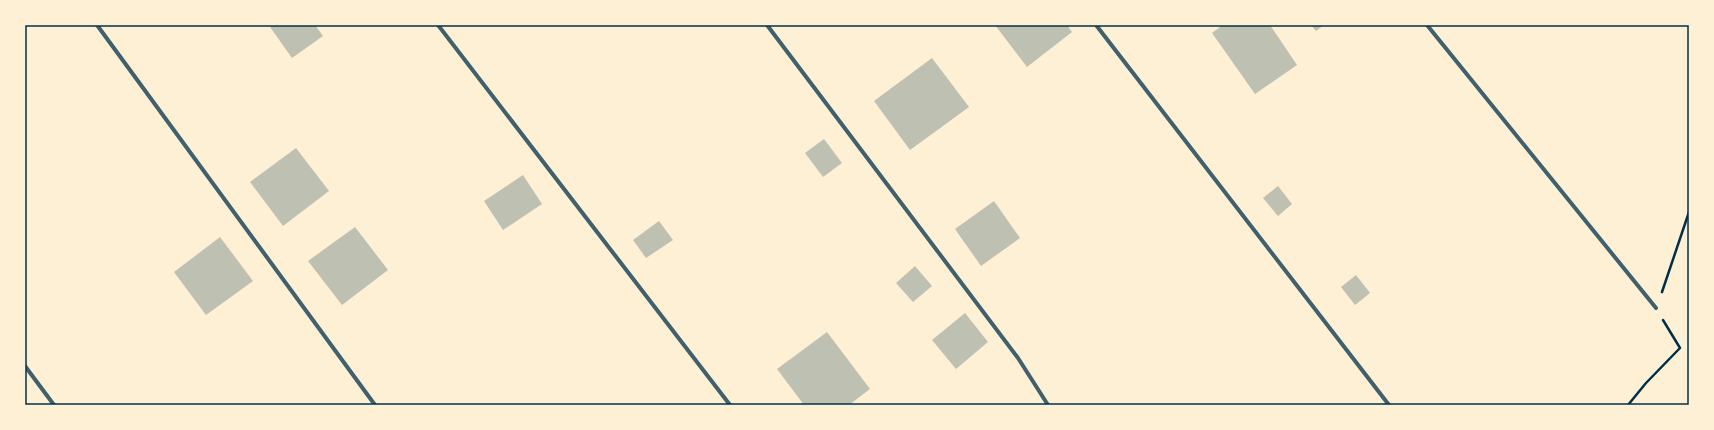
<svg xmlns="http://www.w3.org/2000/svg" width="1714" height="430" viewBox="0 0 1714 430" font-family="'Noto Serif',serif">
<rect width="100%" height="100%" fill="#fdf0d5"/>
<!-- building -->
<path fill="#bec0b2" d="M273,25H315L323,36L292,58L270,27Z
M995,25H1067L1072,32L1027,67Z
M1223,25H1270L1297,65L1255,94L1212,33Z
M1311,25H1324L1316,31Z
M932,58L969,107L910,150L874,101Z
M824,139L842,163L823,177L805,153Z
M296,148L329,191L283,226L250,182Z
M523,175L542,204L503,230L484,201Z
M1278,186L1292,204L1278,216L1263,198Z
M994,201L1020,238L981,266L955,229Z
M659,221L673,240L646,258L633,240Z
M355,227L388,270L342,305L308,261Z
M220,237L253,281L206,315L174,272Z
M915,266L932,286L913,302L896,283Z
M1356,275L1370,293L1355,305L1341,287Z
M965,313L988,342L956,369L932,340Z
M827,332L870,389L849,405H804L777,369Z"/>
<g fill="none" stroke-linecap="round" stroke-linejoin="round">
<!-- path -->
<path stroke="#003049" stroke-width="2.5" d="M1662,292L1689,212
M1628,405L1646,383L1680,348L1663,320"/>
<!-- minor -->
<path stroke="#3f606c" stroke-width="4" d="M97,25L375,405
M438,25L730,405
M767,25L1018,358L1048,405
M1096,25L1389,405
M1427,25L1656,308
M25,366L54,405"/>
</g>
<!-- border -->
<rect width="1714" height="430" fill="none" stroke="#fdf0d5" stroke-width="52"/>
<rect x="26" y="26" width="1662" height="378" fill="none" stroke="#003049" stroke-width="1.5"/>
</svg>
